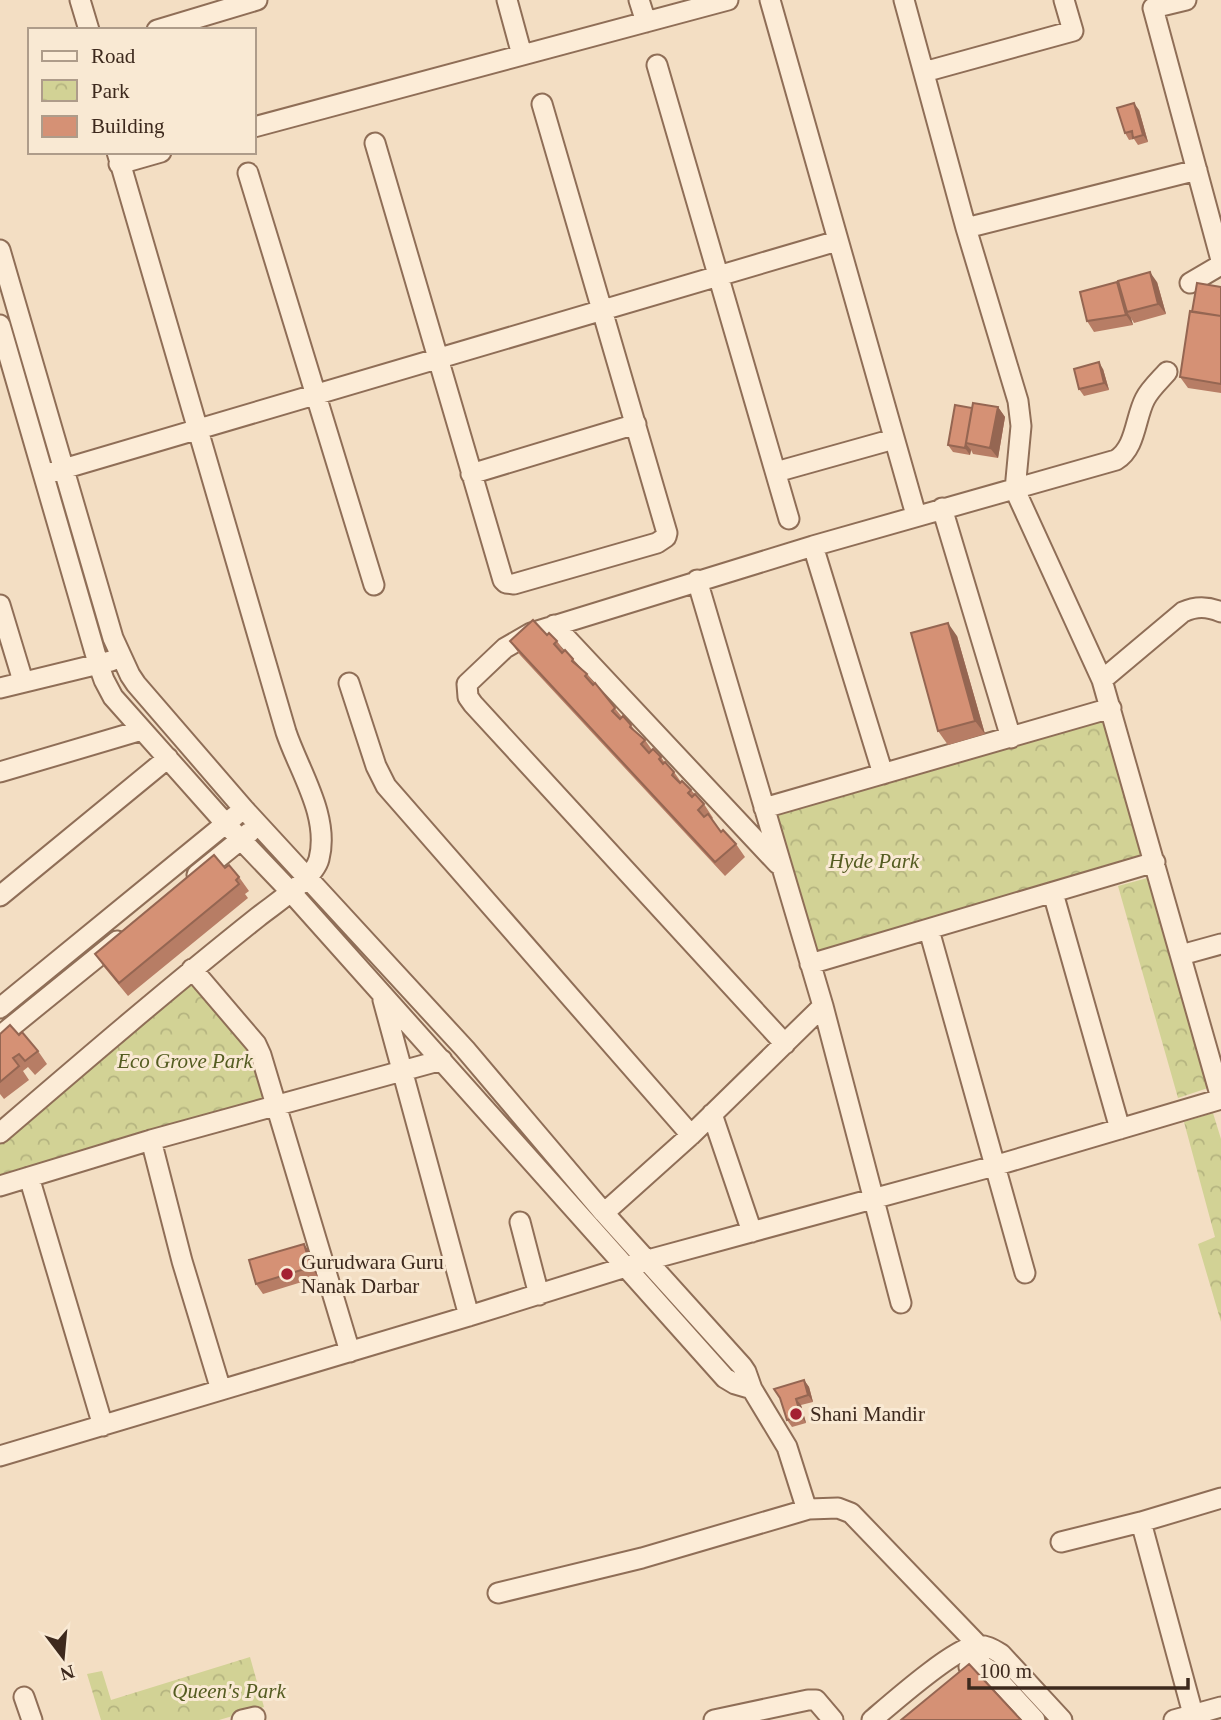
<svg xmlns="http://www.w3.org/2000/svg" width="1221" height="1720" viewBox="0 0 1221 1720" font-family="Georgia,serif">
<defs>
<pattern id="park-crowns" width="20" height="18" patternUnits="userSpaceOnUse" patternTransform="scale(1.75)"><rect width="20" height="18" fill="#d2d295"/><path d="M2 6a3 3 0 1 1 6 0M12 15a3 3 0 1 1 6 0" fill="none" stroke="#b5b480"/></pattern>
</defs>
<rect width="100%" height="100%" fill="#f3dec3"/>
<!-- park -->
<path fill="url(#park-crowns)" d="M1109,717L1149,859L818,956L773,812Z
M1151,877L1208,1088L1178,1098L1118,886Z
M192,975L253,1049L268,1100L0,1182V1139Z
M1213,1113L1221,1139V1322L1198,1244L1215,1237L1184,1122Z
M250,1657L264,1707L219,1720H101L87,1674L102,1671L111,1700Z"/>
<g fill="none" stroke-linecap="round" stroke-linejoin="round">
<!-- minor casing -->
<g stroke="#8f6e57" stroke-width="23">
<path id="minor" d="M80,0L89,30
M507,0L522,55
M639,0L646,22
M770,0L916,515
M904,0L966,228L1018,401L1021,426L1015,490L1102,680L1221,1098
M1186,0L1153,8L1221,260
M157,30L257,0
M657,65L789,519
M924,72L1073,31L1064,0
M254,127L728,0
M375,143L503,580L506,583L514,584L657,543L666,537L667,533L542,104
M119,164L161,152
M248,173L374,585
M966,228L1197,170
M0,250L113,638L130,675L136,684L244,809L465,1049L604,1213L742,1366L746,1372L752,1389L787,1447L806,1507L809,1509L838,1508L851,1513L978,1645L980,1664
M1190,283L1219,266L1221,261
M0,325L98,663L104,680L113,697L226,824L290,891L725,1378L735,1384L752,1389
M53,472L837,241
M776,472L894,439
M471,474L636,424
M942,508L1011,738
M813,546L883,774
M697,580L823,1006L901,1303
M0,605L23,681
M554,625L778,864
M1102,680L1183,612C1196,606 1207,606 1221,612
M349,683L376,766L386,786L691,1135
M0,688L111,661
M0,772L142,730
M764,808L1111,708
M197,875L250,832
M1053,893L1120,1129
M0,896L168,758
M929,930L1025,1273
M1181,955L1221,944
M810,964L1155,862
M192,969L256,1044L261,1055L350,1352
M383,1000L469,1316
M0,1008L235,816
M0,1036L117,941
M785,1044L473,704L468,697L467,684L505,648L531,633L813,546L1116,460C1136,448 1135,418 1145,399C1150,389 1160,380 1167,372
M712,1114L752,1232
M0,1133C85,1060 170,987 258,917C274,904 314,879 319,859C330,816 299,771 286,732L117,152
M151,1140L182,1261L221,1390
M29,1177L103,1426
M0,1186L151,1140L442,1060
M604,1213L691,1135L823,1006
M520,1222L539,1295
M0,1456L469,1316L648,1260L994,1166L1221,1099
M1061,1542L1141,1522
M498,1593L642,1558L809,1509
M969,1667L980,1664L988,1669L1035,1720
M24,1697L32,1720
M1193,1714L1141,1522L1221,1498
M242,1720L255,1717
M714,1720L808,1700H816L833,1720
M872,1720C892,1703 953,1649 975,1646C985,1644 993,1649 1001,1654L1062,1720
M1174,1720L1221,1707"/>
</g>
<!-- minor -->
<use href="#minor" stroke="#fcecd7" stroke-width="19"/>
</g>
<!-- wall -->
<path fill="#b77d65" d="M1139,110L1148,142L1138,145L1134,139L1129,140L1125,133Z
M1117,282L1120,286L1157,282L1166,314L1134,323L1131,318L1133,325L1094,332L1087,321Z
M1221,287V393L1188,388L1180,377L1192,312Z
M1103,369L1109,390L1084,396L1079,389Z
M998,407L1005,417L998,458L973,454L971,450L970,455L953,452L948,445L972,408Z
M547,635L557,641L564,651L573,659L579,668L587,674L622,717L631,725L637,734L645,740L652,750L661,757L665,763L674,772L681,782L691,790L704,804L713,818L712,819L721,832L736,844L745,857L725,876L520,655L510,641Z
M957,636L985,734L948,745L938,731Z
M225,868L239,877L249,891L245,894L248,898L128,996L104,967L95,954Z
M0,1034L19,1035L38,1051L47,1064L35,1075L28,1067L23,1071L29,1080L4,1099L0,1094Z
M311,1254L318,1277L263,1294L256,1284Z
M804,1380L809,1387L813,1402L801,1405L806,1423L792,1427L787,1420Z"/>
<!-- shaded-wall -->
<path fill="#956652" d="M1134,103L1139,110L1148,142L1143,135Z
M1150,272L1157,282L1166,314L1158,304Z
M1117,282L1124,292L1127,312L1131,318L1133,325L1126,315Z
M1099,362L1103,369L1109,390L1104,383Z
M998,407L1005,417L998,458L990,448Z
M966,444L971,450L970,455L965,448Z
M948,623L957,636L985,734L975,721Z
M304,1244L311,1254L318,1277L311,1267Z
M804,1380L809,1387L813,1402L808,1395Z
M796,1399L801,1405L806,1423L801,1416Z"/>
<!-- building -->
<path fill="#d59175" stroke="#956652" stroke-width="2" d="M1134,103L1143,135L1133,138L1132,131L1125,133L1117,108Z
M1150,272L1158,304L1127,312L1118,281Z
M1117,282L1126,315L1087,321L1080,292Z
M1197,283L1221,287V316L1192,312Z
M1190,311L1221,316V384L1180,377Z
M1099,362L1104,383L1079,389L1074,369Z
M973,403L998,407L990,448L966,443Z
M955,405L972,408L965,448L948,445Z
M533,620L547,635L549,633L557,641L554,644L562,653L565,650L573,659L572,661L587,674L585,676L593,685L595,683L615,708L612,711L620,719L623,716L631,725L630,727L645,740L641,744L649,753L653,749L661,757L659,759L663,764L665,762L674,772L672,775L680,783L682,781L691,790L688,793L692,797L695,794L704,804L698,810L704,817L708,814L721,832L723,830L736,844L715,862L510,641Z
M948,623L975,721L938,731L911,633Z
M214,855L225,868L229,865L239,877L236,880L239,884L119,983L95,954Z
M10,1025L19,1035L22,1032L38,1051L25,1061L19,1054L13,1058L19,1066L0,1082V1034Z
M304,1244L311,1267L256,1284L249,1260Z
M804,1380L808,1395L796,1399L801,1416L787,1420L780,1398L774,1389Z
M969,1664L1021,1720H901Z"/>
<!-- markers -->
<g fill="#a42132" stroke="#f9e9d3" stroke-width="2.5">
<circle cx="287" cy="1274" r="7"/>
<circle cx="796" cy="1414" r="7"/>
</g>
<g text-anchor="middle" dominant-baseline="central" stroke-width="6" stroke-linejoin="round" paint-order="stroke">
<!-- park labels -->
<g font-size="21" font-style="italic" fill="#545c21" stroke="#f9e9d3">
<text x="874" y="861">Hyde Park</text>
<text x="185" y="1061">Eco Grove Park</text>
<text x="229" y="1691">Queen's Park</text>
</g>
<!-- poi labels -->
<g font-size="21" fill="#3d291d" stroke="#f9e9d3" text-anchor="start">
<text x="301" y="1262">Gurudwara Guru<tspan x="301" dy="24">Nanak Darbar</tspan></text>
<text x="810" y="1414">Shani Mandir</text>
</g>
</g>
<!-- legend -->
<rect x="28" y="28" width="228" height="126" fill="#f9e9d3" stroke="#ae9c8a" stroke-width="2"/>
<rect x="42" y="51" width="35" height="10" fill="#fcecd7" stroke="#ae9c8a" stroke-width="2"/>
<text x="91" y="63" font-size="21" fill="#3d291d">Road</text>
<rect x="42" y="80" width="35" height="21" fill="url(#park-crowns)" stroke="#ae9c8a" stroke-width="2"/>
<text x="91" y="98" font-size="21" fill="#3d291d">Park</text>
<rect x="42" y="116" width="35" height="21" fill="#d59175" stroke="#ae9c8a" stroke-width="2"/>
<text x="91" y="133" font-size="21" fill="#3d291d">Building</text>
<!-- north arrow -->
<g transform="translate(63 1657) rotate(164)" stroke="#f9e9d3" stroke-width="5" paint-order="stroke">
<path d="M0-5L12 26L0 18L-12 26Z" fill="#3d291d"/>
<text y="-10" font-size="19" font-weight="bold" text-anchor="middle" fill="#3d291d">N</text>
</g>
<!-- scale -->
<path d="M969 1678v10h219v-10" fill="none" stroke="#3d291d" stroke-width="3.5"/>
<text x="979" y="1678" font-size="21" fill="#3d291d" stroke="#f9e9d3" stroke-width="5" paint-order="stroke">100 m</text>
</svg>
